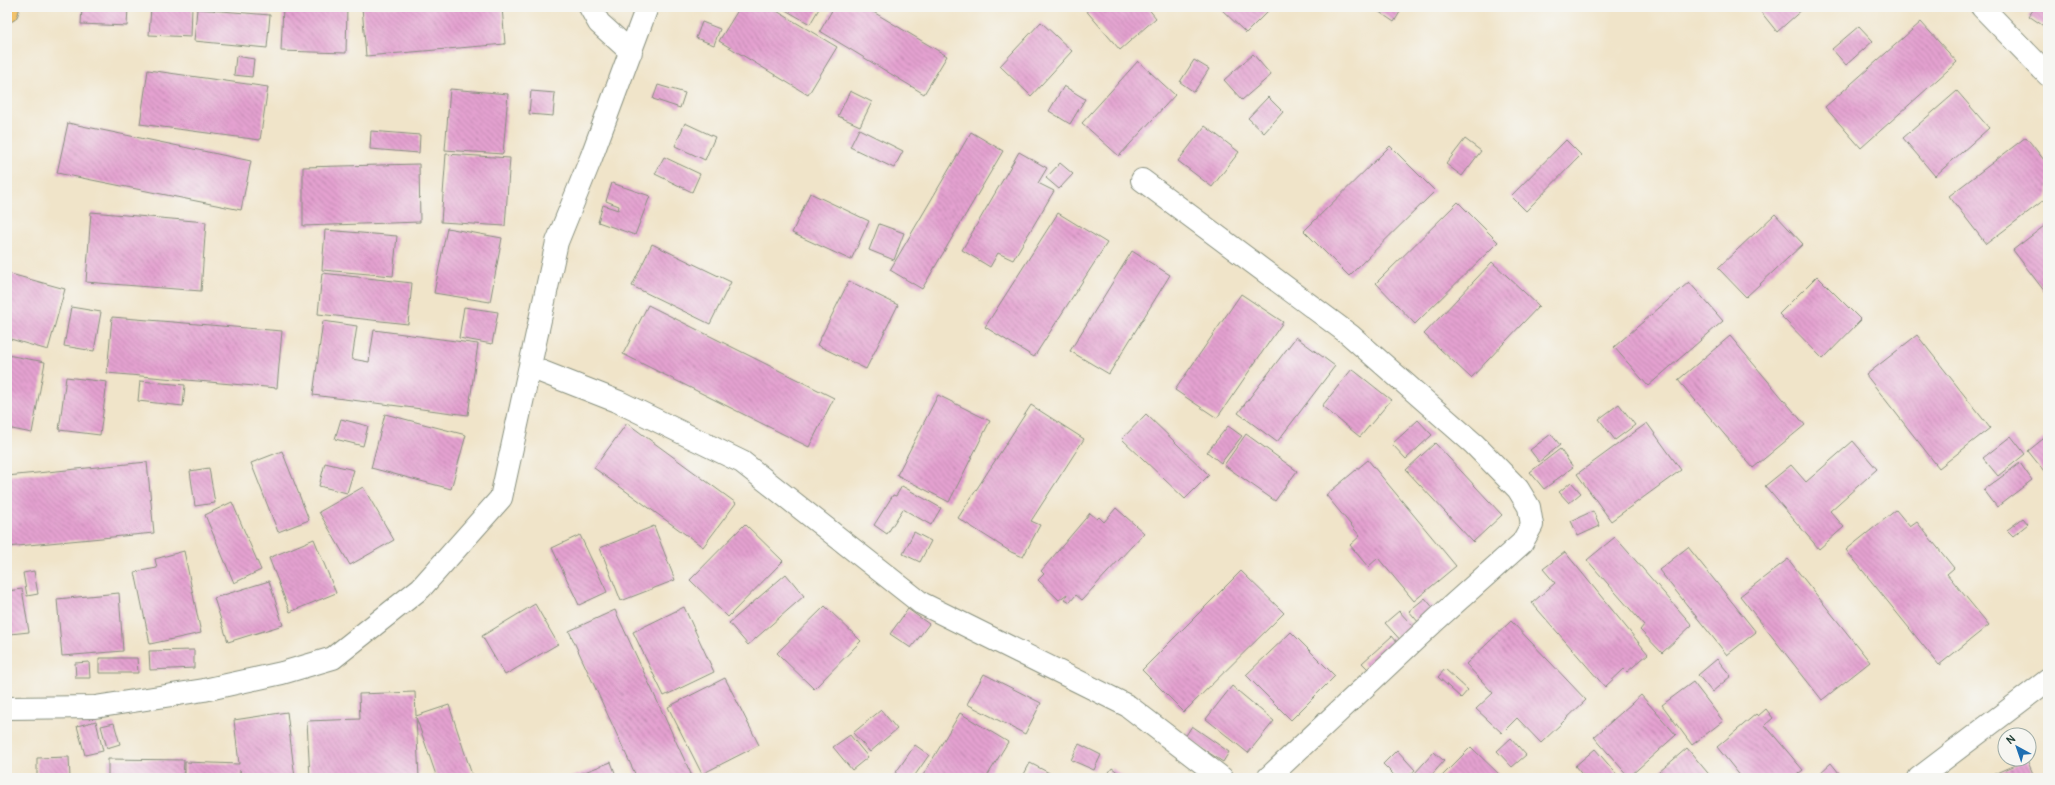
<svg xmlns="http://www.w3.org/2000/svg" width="2055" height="785" viewBox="0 0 2055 785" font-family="Pangolin,sans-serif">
<defs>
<pattern id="building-back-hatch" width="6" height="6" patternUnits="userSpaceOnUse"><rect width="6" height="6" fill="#e4a1d0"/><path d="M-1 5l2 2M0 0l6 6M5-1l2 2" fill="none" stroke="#b884aa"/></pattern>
</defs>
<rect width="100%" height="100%" fill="#f6f6f2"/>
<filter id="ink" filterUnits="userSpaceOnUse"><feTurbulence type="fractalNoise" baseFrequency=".025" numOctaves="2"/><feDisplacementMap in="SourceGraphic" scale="8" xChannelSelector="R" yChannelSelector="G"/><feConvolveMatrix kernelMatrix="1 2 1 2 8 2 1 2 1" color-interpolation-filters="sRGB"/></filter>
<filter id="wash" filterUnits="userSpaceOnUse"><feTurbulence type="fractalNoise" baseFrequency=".012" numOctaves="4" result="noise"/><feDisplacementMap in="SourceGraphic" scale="16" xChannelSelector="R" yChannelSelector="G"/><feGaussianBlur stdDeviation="0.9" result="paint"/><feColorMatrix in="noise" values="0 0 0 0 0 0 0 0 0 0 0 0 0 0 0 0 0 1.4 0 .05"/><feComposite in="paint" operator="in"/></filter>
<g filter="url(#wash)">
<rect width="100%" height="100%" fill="#f0e4c9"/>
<g id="blocks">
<!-- building -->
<path fill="url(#building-back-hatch)" d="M82,7H128L127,26L81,24Z
M151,7H192L191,37L149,35Z
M248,7H259V9L248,8Z
M283,7H347L346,53L281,51Z
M362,7H502L505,44L366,56Z
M740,7H770L837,47L808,95L719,41Z
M780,7H820L810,24Z
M834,7H865L947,56L924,94L820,31Z
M1083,7H1147L1156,18L1120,50Z
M1219,7H1272L1246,33Z
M1372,7H1403L1394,22Z
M1757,7H1805L1777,32Z
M2035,7H2048V29L2029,16Z
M197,9L270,15L267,48L194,41Z
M702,22L720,29L714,45L696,38Z
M1041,22L1072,51L1031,96L1000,66Z
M1921,22L1957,62L1861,148L1825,107Z
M1859,26L1873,41L1846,65L1832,49Z
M1253,54L1271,75L1242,100L1224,80Z
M236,56L254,59L252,77L234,75Z
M1194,60L1209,69L1194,92L1180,82Z
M1138,61L1175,95L1119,156L1082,123Z
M148,70L268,87L260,140L140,124Z
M658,85L685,93L680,108L653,99Z
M1064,86L1085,99L1070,124L1049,111Z
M450,89L508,94L503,154L445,150Z
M531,91L555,93L553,116L529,114Z
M850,91L872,102L860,126L838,116Z
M1957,91L1989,128L1935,176L1903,138Z
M1268,97L1283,112L1264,133L1248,118Z
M68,123L251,161L241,210L57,173Z
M685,123L715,137L705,160L675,146Z
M1205,126L1239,152L1212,187L1178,161Z
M859,129L903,151L894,168L850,147Z
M371,131L420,135L419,153L370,149Z
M971,132L1003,151L922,289L890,270Z
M2026,137L2048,165V197L1986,244L1949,196Z
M1465,139L1481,151L1462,176L1446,164Z
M1566,140L1581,155L1526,211L1511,196Z
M1390,146L1435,191L1349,276L1304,231Z
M1019,152L1047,168L1038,183L1054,191L1013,260L998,253L990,267L962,250Z
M446,154L510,158L505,226L441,222Z
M664,157L700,174L692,192L655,174Z
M1060,163L1073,174L1059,189L1046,178Z
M419,164L420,222L303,226V167Z
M612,183L650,196L635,235L598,222L603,205L618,210L619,206L606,201Z
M810,193L869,221L851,260L792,233Z
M1458,202L1498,242L1415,324L1376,283Z
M91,212L206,222L201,291L86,282Z
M1058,213L1107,243L1034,357L985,327Z
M1775,214L1803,244L1746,297L1718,268Z
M2048,223V296L2013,250Z
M879,224L904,233L894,260L869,250Z
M447,228L502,238L490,302L434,293Z
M325,230L397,236L393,276L322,270Z
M652,244L731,282L710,324L632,286Z
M1132,251L1170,275L1109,374L1070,351Z
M1492,262L1539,306L1471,378L1424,334Z
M7,273L65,289L48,350L7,338Z
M322,273L412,283L408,324L318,314Z
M1817,276L1861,320L1823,359L1779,314Z
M849,281L898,305L866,369L817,345Z
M1689,282L1723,321L1648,386L1614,347Z
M1241,294L1283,322L1217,418L1175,390Z
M648,305L834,398L809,447L623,354Z
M71,307L101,312L94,351L64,346Z
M464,307L498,312L492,344L459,338Z
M112,317L282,331L277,388L107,373Z
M323,321L357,326L352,359L369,362L374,330L478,344L468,415L313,395Z
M1917,335L1990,428L1939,468L1866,375Z
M1730,336L1805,425L1753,468L1678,380Z
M1296,337L1335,366L1277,442L1238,413Z
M7,355L45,362L32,433L7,428Z
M1352,369L1391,400L1360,437L1322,406Z
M66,377L107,382L100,435L59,430Z
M140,381L185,385L183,406L138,401Z
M938,395L990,421L949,502L897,475Z
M1619,404L1635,425L1615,440L1599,419Z
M1031,405L1084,439L1031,521L1040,525L1023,557L1011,552L958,518Z
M385,414L466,435L451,489L371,468Z
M1146,414L1209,475L1185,499L1122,439Z
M341,419L368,426L363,446L335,439Z
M1418,420L1432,435L1406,459L1392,444Z
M627,423L736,503L703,547L594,468Z
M1647,423L1681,470L1611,521L1577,474Z
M1228,426L1242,436L1221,463L1207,452Z
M1246,434L1297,471L1275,501L1224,465Z
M1551,434L1560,445L1539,462L1530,450Z
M2048,435V476L2028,451Z
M2011,436L2025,454L1998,476L1983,458Z
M1853,441L1877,469L1830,511L1844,527L1819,549L1765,486L1791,465L1806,482Z
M1435,443L1502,515L1473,542L1406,470Z
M1560,449L1573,467L1544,489L1530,472Z
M282,451L309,520L278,532L251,463Z
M1368,460L1456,566L1414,601L1378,558L1368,567L1350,545L1360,536L1326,495Z
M147,462L154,533L7,547V476Z
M325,463L354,470L347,493L319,486Z
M2020,463L2032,480L1997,507L1984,490Z
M209,468L215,503L195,506L190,471Z
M1571,482L1581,493L1569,503L1559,492Z
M902,486L941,508L931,525L903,509L887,534L874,525L893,495L896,496Z
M363,487L394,540L350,565L319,512Z
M232,502L261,570L234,583L205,515Z
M1116,508L1144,533L1082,600L1076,595L1070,602L1065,599L1067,594L1059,600L1038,580L1044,574L1041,571L1090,513L1097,519L1099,517L1104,522Z
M1896,510L1910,527L1917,522L1954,568L1947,574L1989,625L1939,665L1846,550Z
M1593,511L1600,526L1578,536L1571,521Z
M2023,518L2028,524L2013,536L2007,530Z
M745,524L783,561L728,617L690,580Z
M654,526L675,580L621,601L600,548Z
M914,532L931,541L920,562L903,554Z
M580,535L607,592L579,605L552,548Z
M1615,537L1692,625L1662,653L1640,630L1644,625L1587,560Z
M314,539L336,593L290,612L269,558Z
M1688,547L1756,632L1727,655L1659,570Z
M184,551L201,633L150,644L135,572L157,568L155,559Z
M1565,552L1648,654L1627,672L1624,669L1605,687L1532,603L1555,583L1543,569Z
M1788,559L1870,662L1822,700L1740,596Z
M34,571L38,594L27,596L23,573Z
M1241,571L1284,613L1184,712L1142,670Z
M786,574L804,596L748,645L729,623Z
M269,581L283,625L228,642L214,598Z
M22,589L29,632L10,634L7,615V591Z
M119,593L123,651L62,656L57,599Z
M1425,598L1440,616L1424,629L1409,611Z
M535,604L558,644L505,675L482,636Z
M825,606L861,641L814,689L777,653Z
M684,607L714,672L664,696L633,632Z
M908,609L929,624L911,648L890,634Z
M615,610L691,774L683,778H637L569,631Z
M1399,611L1418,632L1404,644L1385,623Z
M1511,621L1586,700L1541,743L1517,718L1502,733L1476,709L1493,693L1466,664Z
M1291,632L1335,676L1291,720L1246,675Z
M1392,636L1402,648L1373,674L1362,663Z
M194,650V668L150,670L149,651Z
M99,658H137L138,673H99Z
M1717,659L1731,676L1712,692L1698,675Z
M89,662L90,678H76L75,663Z
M1445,669L1468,690L1461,698L1438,677Z
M984,674L1041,703L1025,734L967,704Z
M725,678L759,745L702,774L668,707Z
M1693,682L1723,721L1692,745L1662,705Z
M1232,686L1274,721L1248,753L1206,719Z
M415,692L416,716L449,705L473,778H437L416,717L419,778H310L307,721L360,719L359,694Z
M1641,695L1676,735L1629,777L1594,737Z
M1766,709L1773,718L1765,725L1803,770L1793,778H1742L1717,747L1756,714L1758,716Z
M881,710L897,729L870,752L853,733Z
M287,712L295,778H241L240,770V778H185V762L239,764L234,720Z
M960,713L1008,742L986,778H924L922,777Z
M96,721L103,751L85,755L77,726Z
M114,723L120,744L107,748L101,726Z
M1192,726L1229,752L1223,762L1185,737Z
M850,735L868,757L852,770L833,747Z
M1511,738L1526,755L1512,767L1497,751Z
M1079,744L1101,755L1094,770L1071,760Z
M915,745L929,755L913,778H892Z
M1471,747L1503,778H1440Z
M1687,748L1712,778H1652Z
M1595,749L1620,778H1585L1575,766Z
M1397,750L1415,770L1406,778H1397L1383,764Z
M1434,752L1444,761L1429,778H1418L1414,774Z
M69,757L70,778H37V758Z
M108,759L184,760L183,778H108Z
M2027,760L2034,776L2030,778H1986Z
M611,762L617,778H569Z
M1030,763L1059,778H1022Z
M1831,763L1843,778H1823L1819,774Z
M1112,768L1126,778H1105Z"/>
</g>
</g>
<g filter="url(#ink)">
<use href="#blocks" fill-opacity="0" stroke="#88907e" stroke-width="1"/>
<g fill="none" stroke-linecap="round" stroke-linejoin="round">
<!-- street casing -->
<g stroke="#88907e" stroke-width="24">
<path id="street" d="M590,7L599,23L631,52
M1982,7L2048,75
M1142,180L1350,335L1474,444L1518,489L1529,507L1532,525L1522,543L1437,619L1268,778
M530,367L619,402L742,462L921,603L1128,706L1222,778
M7,708L95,707L204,690L282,673L333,658L421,588L501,498L557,242L591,158L647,7
M1919,778L2048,680"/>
</g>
<!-- primary casing -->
<g stroke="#88907e" stroke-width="24">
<path id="primary" d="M7,11L8,7"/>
</g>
<!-- street -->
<use href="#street" stroke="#fff" stroke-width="22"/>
<!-- primary -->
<use href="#primary" stroke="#f2c26a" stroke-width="22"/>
</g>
</g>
<!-- margin -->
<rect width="2055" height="785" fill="none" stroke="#f6f6f2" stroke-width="24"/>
<!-- north arrow -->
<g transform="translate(2017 747) rotate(320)"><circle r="19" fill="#f6f6f2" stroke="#a0aca6"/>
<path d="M0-3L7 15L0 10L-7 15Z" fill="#1f6fb2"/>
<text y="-6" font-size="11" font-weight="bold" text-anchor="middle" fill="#1f3d34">N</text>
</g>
</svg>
